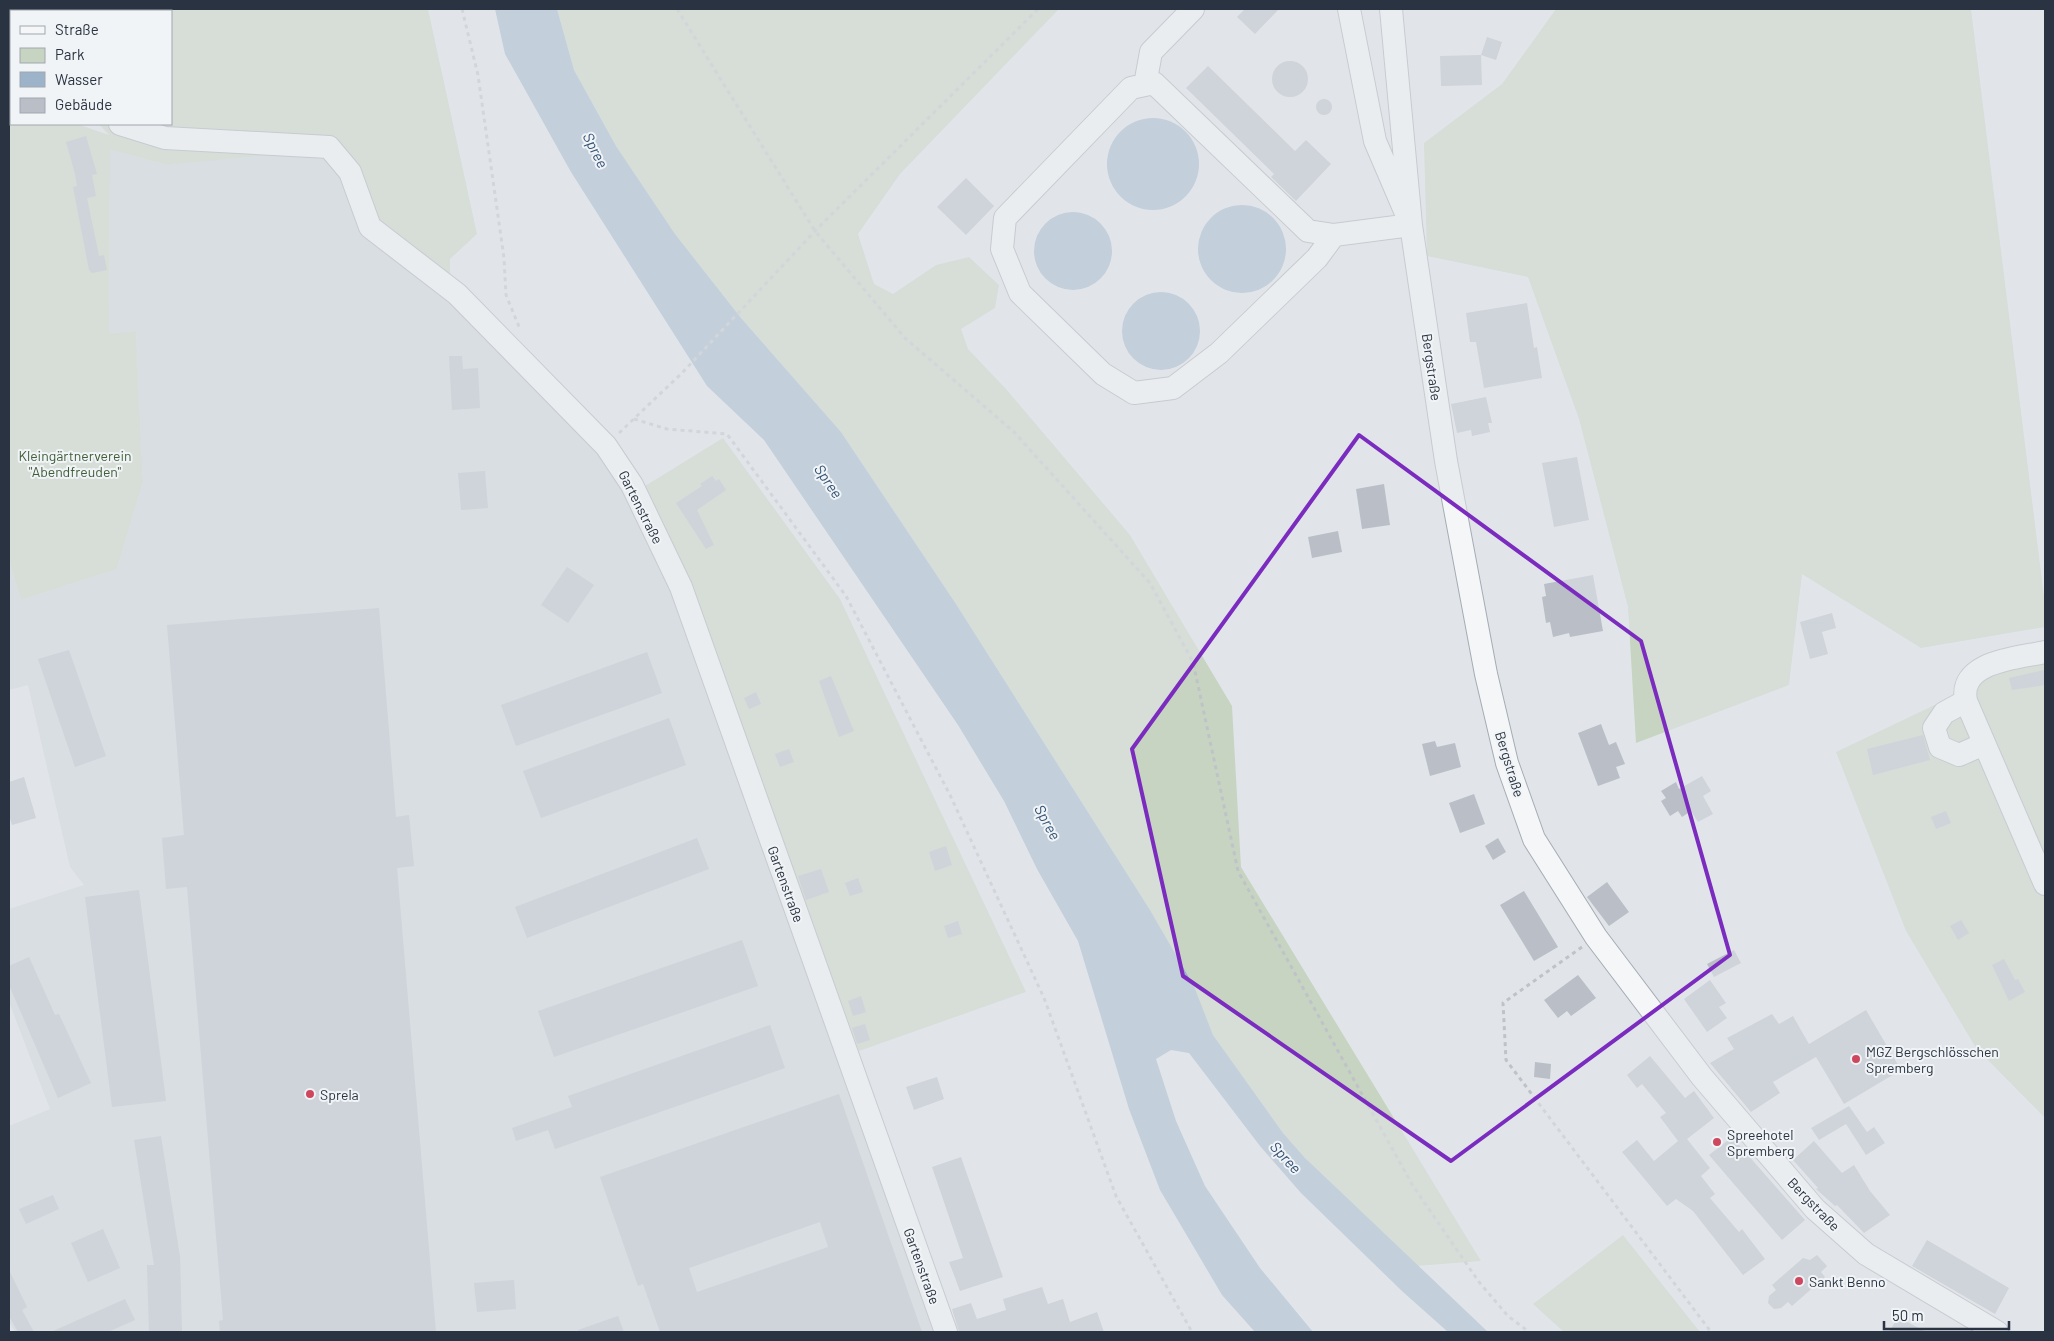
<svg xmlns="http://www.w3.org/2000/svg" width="2054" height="1341" viewBox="0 0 2054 1341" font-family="Barlow,sans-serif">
<rect width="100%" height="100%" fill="#e1e5ea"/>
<!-- built -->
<path fill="#cfd4dc" d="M321,149L450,300L596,440L668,583L934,1332H15L9,1321V1126L50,1109L9,1002V909L84,885L70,867L28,685L9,690V560L21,600L117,569L143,482L136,331L109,333L110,150L168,165Z"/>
<!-- green -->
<path fill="#c7d4c2" d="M9,9H428L477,234L450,259V300L364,229L346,173L321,150L168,165L110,150L109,333L136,331L143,482L117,569L21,600L9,560V99L11,100V124H77L109,135L99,124H171V11H11V58L9,57Z
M557,9H1059L900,174L858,234L874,284L893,294L936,265L969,257L999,285L995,308L961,329L968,349L1006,389L1130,535L1232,706L1241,867L1481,1261L1416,1266L1305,1158L1283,1133L1213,1035L1194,986L1150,910L956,604L841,432L741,318L675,234L616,146L574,70Z
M1556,9H1971L2045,605V627L1921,648L1802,574L1789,685L1636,743L1628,607L1579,419L1528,277L1427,256L1424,143L1502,84Z
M723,438L840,599L1026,992L859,1051L690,584L645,486Z
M2045,652V1118L1976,1048L1906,931L1836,752L1964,691L1971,675Z
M1623,1235L1700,1332H1564L1533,1304Z"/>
<!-- water -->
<path fill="#9db3c9" d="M495,9H557L574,70L616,146L675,234L741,318L841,432L956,604L1150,910L1194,986L1213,1035L1283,1133L1305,1158L1488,1332H1448L1403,1292L1301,1193L1260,1146L1189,1053L1171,1050L1156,1059L1176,1121L1205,1186L1260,1268L1313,1332H1255L1222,1295L1160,1190L1129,1109L1078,941L1037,869L1004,801L958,725L764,440L707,386L571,172L505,54Z
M1107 164a46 46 0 1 1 92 0a46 46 0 1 1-92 0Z
M1198 249a44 44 0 1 1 88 0a44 44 0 1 1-88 0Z
M1034 251a39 39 0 1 1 78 0a39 39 0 1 1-78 0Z
M1122 331a39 39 0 1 1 78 0a39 39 0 1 1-78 0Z"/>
<!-- building -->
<path fill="#b9bec7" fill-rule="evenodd" d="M1245,9H1279L1255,34L1237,17Z
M1487,37L1502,42L1496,60L1481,55Z
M1481,55L1482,85L1441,86L1440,56Z
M1272 79a18 18 0 1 1 36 0a18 18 0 1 1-36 0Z
M1208,66L1295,151L1306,140L1331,164L1296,201L1271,177L1274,174L1186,88Z
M1316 107a8 8 0 1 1 16 0a8 8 0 1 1-16 0Z
M86,136L97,174L92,175L96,196L87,198L99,256L104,255L107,270L92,273L89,270L73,187L77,186L75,174L66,142Z
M966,178L994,206L966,235L937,207Z
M1527,303L1534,348L1537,347L1542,378L1484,388L1476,342H1470L1466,313Z
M449,356H462L463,369L478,368L480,408L452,410Z
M1486,397L1492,423H1488L1490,432L1472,436L1471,430L1457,433L1451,404Z
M1577,457L1589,520L1554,527L1542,463Z
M485,471L488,508L461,510L458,473Z
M712,476L716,481L719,479L726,490L697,510L714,545L706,549L676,503L702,486L700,484Z
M1384,484L1390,525L1362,529L1356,489Z
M1338,531L1342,552L1312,558L1308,537Z
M567,567L594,585L568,623L541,605Z
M1593,575L1603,631L1570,637L1569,633L1553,637L1550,622L1546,623L1542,597L1546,596L1544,584Z
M379,608L396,817L409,815L414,866L397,868L436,1332H220L219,1321L223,1320L187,887L166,889L162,838L184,835L167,625Z
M1832,613L1836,628L1822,632L1828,654L1810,659L1800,622Z
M69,650L106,756L75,767L38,659Z
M647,652L662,693L516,746L501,705Z
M2044,670L2045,685L2012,690L2009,678Z
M831,676L854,731L839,737L819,681Z
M756,692L761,704L749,709L744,698Z
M669,718L686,765L541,818L523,771Z
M1601,724L1609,745L1616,742L1625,764L1616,767L1620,778L1598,786L1578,733Z
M1923,735L1930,760L1873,775L1867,749Z
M1435,741L1437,747L1455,743L1461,767L1430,776L1422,744Z
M789,749L794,762L780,767L775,754Z
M1702,776L1711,791L1703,796L1713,814L1698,822L1691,811L1682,817L1678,811L1670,816L1661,801L1666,798L1661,791L1676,782L1679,789Z
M24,777L36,818L12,825L9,815V782Z
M1474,794L1485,824L1460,833L1449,803Z
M1946,811L1951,823L1936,829L1931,817Z
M697,838L709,869L527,938L515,907Z
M1498,838L1506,852L1493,860L1485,846Z
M946,846L952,865L935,871L929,852Z
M821,869L829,892L806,900L798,876Z
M858,878L863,892L850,896L845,883Z
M1607,882L1629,912L1609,926L1587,897Z
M139,890L166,1101L112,1107L85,897Z
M1524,891L1558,947L1534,961L1500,905Z
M1961,920L1969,933L1958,940L1950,926Z
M958,921L962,934L948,938L944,926Z
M742,940L758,986L554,1057L538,1011Z
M1734,950L1741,963L1714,977L1707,964Z
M29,957L55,1015L59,1014L91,1083L58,1098L9,985V966Z
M2004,959L2015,980L2018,979L2025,992L2009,1001L1992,965Z
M1578,975L1596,998L1571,1016L1567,1011L1558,1018L1544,1000Z
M1710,980L1726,1003L1719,1007L1727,1018L1707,1032L1684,999Z
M861,996L866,1012L853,1016L848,1001Z
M1866,1010L1901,1070L1844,1104L1816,1057L1773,1082L1780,1093L1751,1112L1710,1063L1734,1049L1727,1038L1772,1014L1779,1024L1793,1016L1809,1044Z
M865,1024L870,1040L857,1044L852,1028Z
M770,1025L785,1068L555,1149L548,1130L516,1141L512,1128L572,1107L568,1096Z
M1650,1056L1685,1098L1694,1091L1714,1118L1687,1139L1710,1168L1701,1176L1715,1194L1710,1198L1739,1232L1742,1229L1765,1259L1743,1275L1693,1211L1676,1199L1667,1206L1622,1152L1637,1140L1654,1161L1678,1141L1660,1117L1666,1113L1642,1084L1637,1088L1627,1075Z
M1535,1062L1551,1064L1550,1079L1534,1077Z
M937,1077L944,1099L914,1110L906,1087Z
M839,1094L922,1332H660L643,1284L638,1286L600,1177ZM820,1222L828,1247L697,1292L689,1268Z
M1849,1106L1867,1132L1874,1127L1885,1143L1866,1155L1846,1124L1819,1140L1811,1128Z
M161,1136L180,1257L182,1332H149L147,1265H154L134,1140Z
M1732,1137L1805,1220L1782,1240L1709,1155Z
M1814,1141L1842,1173L1854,1165L1870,1191L1890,1215L1864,1233L1837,1205L1835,1206L1816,1189L1818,1188L1793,1160Z
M961,1157L1003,1277L960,1291L949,1262L963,1258L932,1167Z
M53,1195L59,1209L26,1224L19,1209Z
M103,1229L120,1268L88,1282L71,1243Z
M1927,1240L2009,1288L1995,1314L1912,1266Z
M1817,1255L1827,1266L1821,1272L1825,1277L1792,1306L1788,1302L1781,1308L1774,1309L1768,1303L1769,1296L1776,1290L1772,1285L1803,1258L1810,1260Z
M9,1270L27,1307L22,1310L34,1332H18L9,1316Z
M514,1280L516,1309L477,1312L474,1283Z
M1042,1287L1048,1304L1063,1299L1070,1322L1097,1312L1104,1332H959L952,1309L971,1303L977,1319L1006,1310L1003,1299Z
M125,1299L135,1320L108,1332H51Z
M618,1316L624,1332H578V1330Z
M1898,1317L1926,1332H1889Z"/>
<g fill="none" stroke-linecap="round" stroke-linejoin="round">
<!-- minor casing -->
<g stroke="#a6acb4" stroke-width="24">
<path id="minor" d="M1391,9L1411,225L1446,461L1486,674L1507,763L1534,839L1596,937L1702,1077L1815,1209L1866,1254L1997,1332
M9,70L11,72
M1145,85L1151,52L1193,9
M120,124L165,138L329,147L350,172L370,227L457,294L606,446L632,485L681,587L946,1332
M1334,235L1317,258L1219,353L1173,388L1134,393L1103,374L1020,293L1002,249L1005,218L1131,88L1154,83L1308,231L1334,235L1411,225L1375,141L1349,9
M2045,652C2018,658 1958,661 1966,701L2045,884
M1966,701L1944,713L1934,728L1940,747L1959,755L1984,744"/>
</g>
<!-- path -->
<path stroke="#bfc3c8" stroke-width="3" stroke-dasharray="4 4" stroke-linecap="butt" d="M462,9L478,75L504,258L506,295L520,329
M677,9L815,231L905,338L1014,432L1150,583L1193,662L1238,871L1413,1186L1479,1282L1508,1316L1529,1332
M634,419L667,429L727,434L846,596L950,795L1044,998L1116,1196L1192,1332
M619,433L682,373L818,228L1038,9
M1582,947L1503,1003L1506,1060L1711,1332"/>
<!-- minor -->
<use href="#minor" stroke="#f4f6f8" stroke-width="22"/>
</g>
<!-- marked area -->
<path d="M0 0H2054V1341H0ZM1359,435L1641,641L1730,955L1451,1161L1183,976L1132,749Z" fill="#e1e5ea" fill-opacity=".55" fill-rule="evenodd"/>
<path fill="none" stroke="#7b2cbf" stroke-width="4" stroke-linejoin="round" d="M1359,435L1641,641L1730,955L1451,1161L1183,976L1132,749Z"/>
<!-- markers -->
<g fill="#cd485f" stroke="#f1f4f7" stroke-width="2">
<circle cx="1856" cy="1059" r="5"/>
<circle cx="310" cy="1094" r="5"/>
<circle cx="1717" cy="1142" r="5"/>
<circle cx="1799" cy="1281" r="5"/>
</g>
<g text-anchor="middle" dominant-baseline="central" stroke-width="4" stroke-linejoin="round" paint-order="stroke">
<!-- street labels -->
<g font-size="14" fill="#2a3341" stroke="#f1f4f7">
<text transform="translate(1432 367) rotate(82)">Bergstraße</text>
<text transform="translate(641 507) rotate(63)">Gartenstraße</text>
<text transform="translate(1510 764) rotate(73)">Bergstraße</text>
<text transform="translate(786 884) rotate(70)">Gartenstraße</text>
<text transform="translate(1814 1204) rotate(46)">Bergstraße</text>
<text transform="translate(922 1266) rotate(70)">Gartenstraße</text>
</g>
<!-- park labels -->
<g font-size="14" fill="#3f5d37" stroke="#f1f4f7">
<text x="75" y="455">Kleingärtnerverein<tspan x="75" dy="16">"Abendfreuden"</tspan></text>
</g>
<!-- poi labels -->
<g font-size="14" fill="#2a3341" stroke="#f1f4f7" text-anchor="start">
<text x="1866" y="1051">MGZ Bergschlösschen<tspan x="1866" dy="16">Spremberg</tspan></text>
<text x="320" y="1094">Sprela</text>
<text x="1727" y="1134">Spreehotel<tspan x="1727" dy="16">Spremberg</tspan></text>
<text x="1809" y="1281">Sankt Benno</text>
</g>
<!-- water labels -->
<g font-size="15" font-style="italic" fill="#345375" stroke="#f1f4f7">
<text transform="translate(596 150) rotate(63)">Spree</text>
<text transform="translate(829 481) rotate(56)">Spree</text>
<text transform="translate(1048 822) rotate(61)">Spree</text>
<text transform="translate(1286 1157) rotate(47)">Spree</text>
</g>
</g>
<!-- border -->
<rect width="2054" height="1341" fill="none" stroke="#2a3341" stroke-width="20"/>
<!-- legend -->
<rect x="10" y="10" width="162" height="115" fill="#f1f4f7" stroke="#a1a7ae"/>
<rect x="20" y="26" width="25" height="8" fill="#f4f6f8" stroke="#a1a7ae"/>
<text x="55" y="35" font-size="15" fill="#2a3341">Straße</text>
<rect x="20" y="48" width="25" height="15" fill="#c7d4c2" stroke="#a1a7ae"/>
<text x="55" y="60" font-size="15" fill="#2a3341">Park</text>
<rect x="20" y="72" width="25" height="15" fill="#9db3c9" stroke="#a1a7ae"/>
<text x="55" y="85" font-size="15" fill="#2a3341">Wasser</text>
<rect x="20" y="98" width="25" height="15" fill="#b9bec7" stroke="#a1a7ae"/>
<text x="55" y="110" font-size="15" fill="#2a3341">Gebäude</text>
<!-- scale -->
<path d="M1884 1321v8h125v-8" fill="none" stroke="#2a3341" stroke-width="2.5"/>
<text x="1892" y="1321" font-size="15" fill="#2a3341" stroke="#f1f4f7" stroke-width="4" paint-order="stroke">50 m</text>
</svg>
